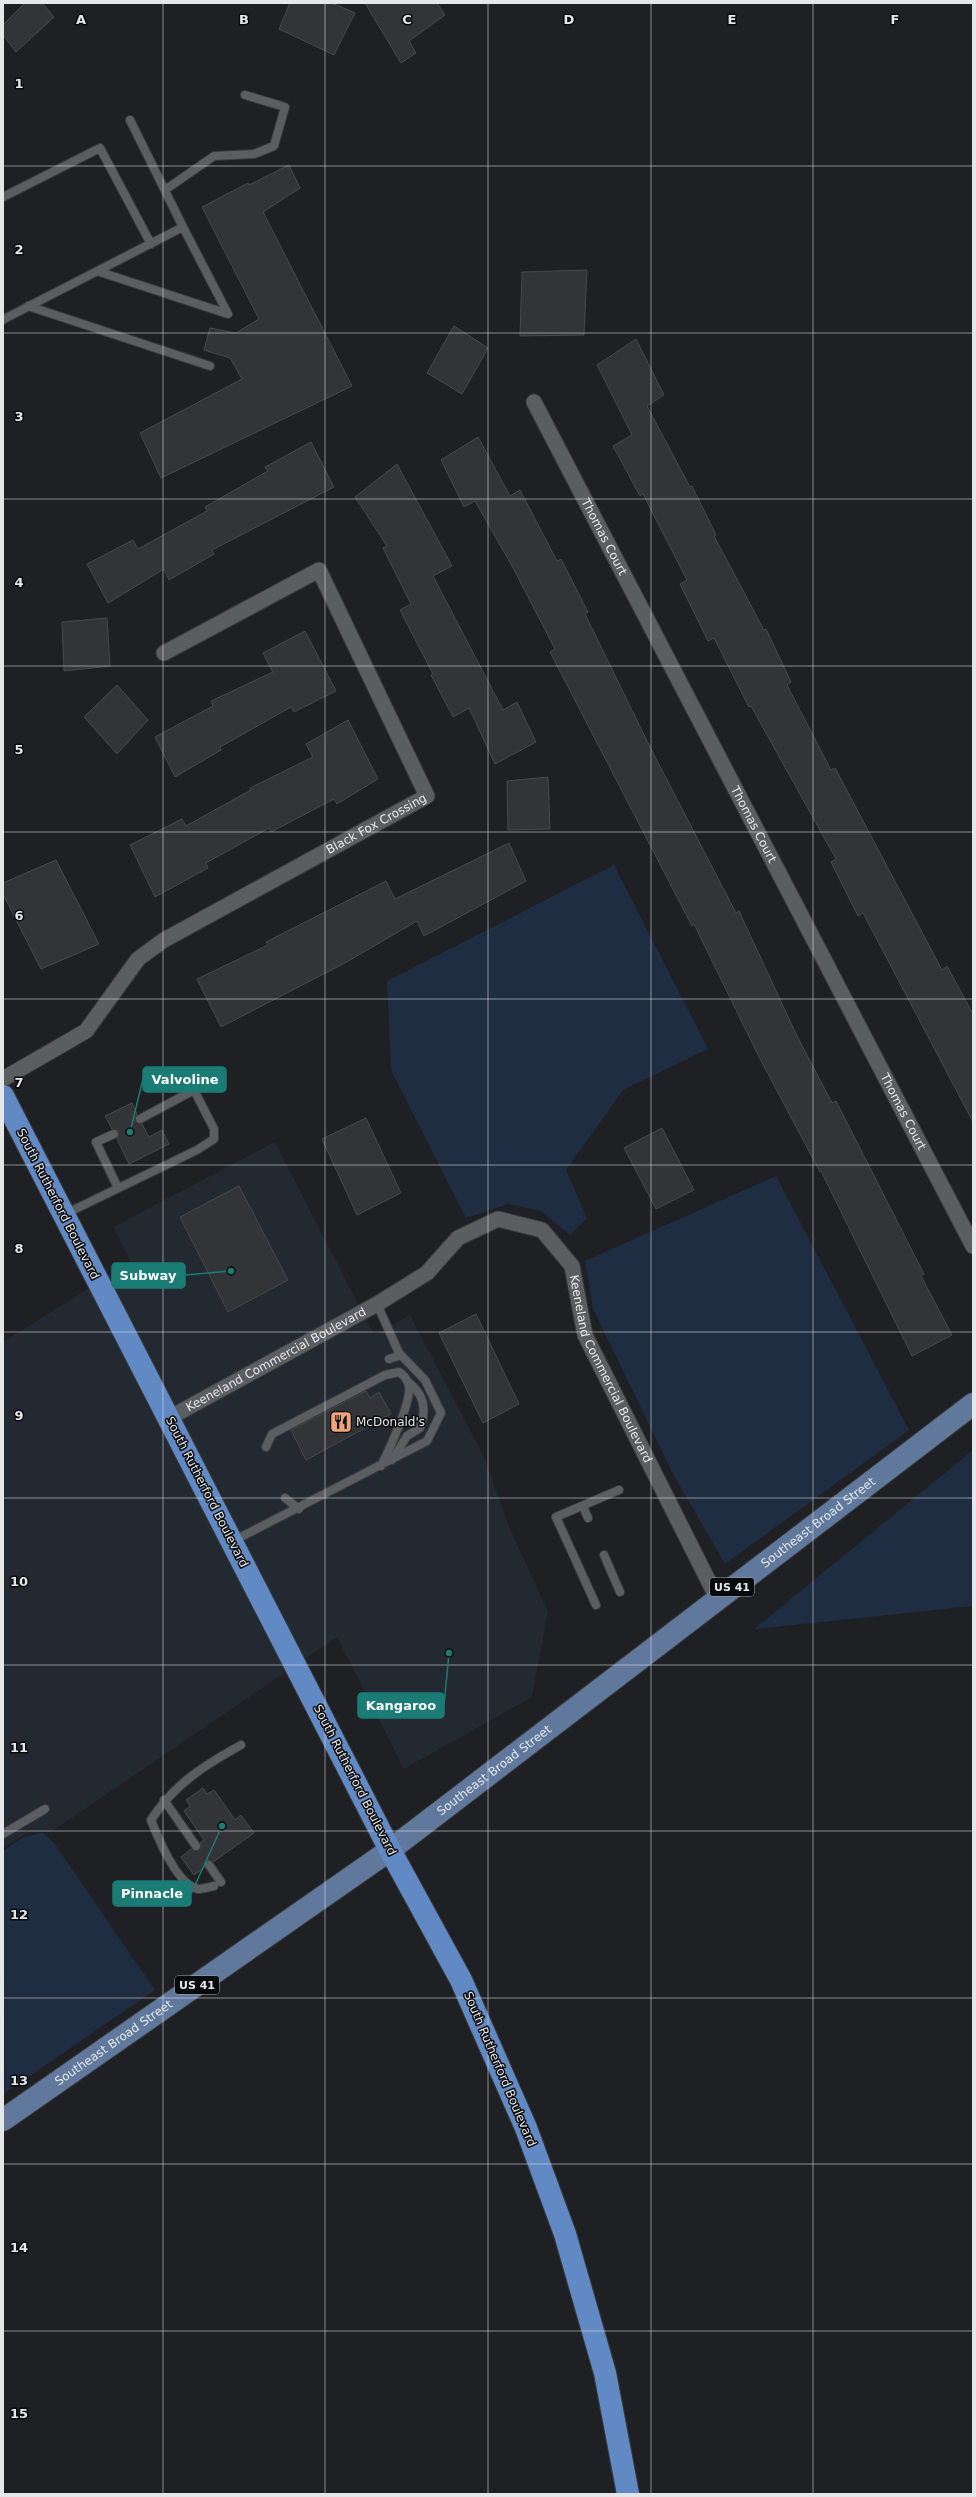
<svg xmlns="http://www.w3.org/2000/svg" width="976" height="2497" viewBox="0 0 976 2497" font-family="'DejaVu Sans',sans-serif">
<rect width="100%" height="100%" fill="#1e2023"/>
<!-- built -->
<path fill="#232931" d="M275,1142L374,1335L410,1315L483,1455L510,1529L548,1612L532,1697L404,1769L337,1637L51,1832H29L3,1848V1342L131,1262L113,1227Z"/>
<!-- green -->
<path fill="#1f2d43" d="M614,865L708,1049L623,1090L566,1170L587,1218L570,1235L541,1211L508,1204L466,1218L391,1070L387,981Z
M776,1176L909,1430L725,1564L673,1474L593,1309L585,1261Z
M973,1450V1606L754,1629Z
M43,1833L54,1843L155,1990L5,2093L3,1851L24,1837Z"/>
<!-- building -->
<path fill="#323437" stroke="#47494d" d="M25,3H42L54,17L16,52L3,35V25Z
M290,3H332L355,13L334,55L279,29Z
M365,3H437L445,15L409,41L416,53L401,63Z
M289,165L300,188L263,212L352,386L161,478L140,433L242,379L230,358L204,350L210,328L236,333L259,319L202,207L248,183L249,185Z
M587,270L584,335L520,336L522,272Z
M454,326L488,348L462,394L427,373Z
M636,339L664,395L647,406L690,487L692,486L716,535L714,536L764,630L766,629L791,682L787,685L831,770L835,768L942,970L947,966L973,1014V1122L863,913L858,916L831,862L836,859L751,706L749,707L714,638L708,641L680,584L687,580L643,494L640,496L613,446L632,435L597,365Z
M478,437L510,496L520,490L557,561L561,559L588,612L585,614L650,747L736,913L739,911L796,1034L832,1103L836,1101L924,1274L921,1276L952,1335L912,1356L821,1171L820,1172L758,1055L694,924L692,926L550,652L555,649L512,566L475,501L464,507L441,460Z
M311,442L334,487L212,550L214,554L169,580L164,569L108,603L87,564L133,540L138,549L207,511L205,507L268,471L265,467Z
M397,464L452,566L433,576L503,710L517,702L536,742L495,764L469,708L453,717L431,675L433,674L400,610L411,604L383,548L387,546L355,497Z
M107,618L110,666L64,671L62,622Z
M305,631L336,691L294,712L291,707L220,747L221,750L175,777L155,737L213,706L211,701L273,672L263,653Z
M117,685L148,720L117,754L84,717Z
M348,720L378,779L337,804L334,799L271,832L269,828L206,863L208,868L155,897L130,845L182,819L186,826L251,790L250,788L313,757L306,744Z
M548,777L550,829L508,830L507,781Z
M509,843L526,881L424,936L417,921L343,964L221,1027L197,979L268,945L266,942L386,881L395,899Z
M56,860L99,944L41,969L3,894V883Z
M132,1103L137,1114L135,1121L142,1124L149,1137L162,1130L169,1144L129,1164L117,1139L119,1131L112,1129L105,1116Z
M366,1118L401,1193L357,1215L322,1139Z
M662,1128L694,1190L656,1209L624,1148Z
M239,1186L288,1280L228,1312L180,1217Z
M476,1314L519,1404L483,1423L439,1333Z
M366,1391L370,1398L379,1392L391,1414L306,1460L291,1430Z
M203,1788L207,1794L214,1790L235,1820L241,1815L254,1833L213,1862L206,1860L204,1868L194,1875L181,1857L191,1849L199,1850L200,1843L204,1840L184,1811L190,1806L186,1800Z"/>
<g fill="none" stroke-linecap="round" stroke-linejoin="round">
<!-- lane casing -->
<g stroke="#393b3d" stroke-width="10">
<path id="lane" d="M130,120L183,227
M165,190L214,156L254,154L274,146L285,107L245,95
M3,197L100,148L151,244
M28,306L210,366
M3,320L4,319L183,227L228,314L97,271
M114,1134L96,1142L118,1188
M65,1214L197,1150L214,1139V1129L194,1090L140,1119
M389,1359L401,1355
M266,1447L272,1434L385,1375L399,1372C404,1375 408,1380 409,1387C411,1403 389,1450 381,1466
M392,1460L407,1436L420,1428C427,1408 424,1394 407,1381
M285,1498L299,1509
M583,1506L588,1518
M233,1541L427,1441L441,1413L425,1380L399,1353L377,1304
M604,1555L620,1592
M596,1605L556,1517L619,1490
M164,1800L196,1846
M3,1834L45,1809
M209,1865L221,1882
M214,1886C209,1887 202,1889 198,1889C177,1885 158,1838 151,1820C174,1784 205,1765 241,1745"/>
</g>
<!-- street casing -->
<g stroke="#393b3d" stroke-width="17">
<g id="street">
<path id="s1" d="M534,402L973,1246"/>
<path id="s2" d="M3,1079L86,1031L138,959L164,940L427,796L319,570L164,653"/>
<path id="s3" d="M169,1418L377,1304L427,1273L458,1238L498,1219L542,1230L572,1266L585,1335L717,1598"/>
</g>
</g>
<!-- primary casing -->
<g stroke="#393b3d" stroke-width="24">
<g id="primary">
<path id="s4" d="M3,2120L390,1850L973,1404"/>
</g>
</g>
<!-- highway casing -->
<g stroke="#393b3d" stroke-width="24">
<path id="highway" d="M3,1096L390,1850L461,1980L526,2128L565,2234L605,2373L628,2494"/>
</g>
<!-- lane -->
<use href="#lane" stroke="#5b5e61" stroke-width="8"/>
<!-- street -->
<use href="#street" stroke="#5b5e61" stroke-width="15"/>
<!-- primary -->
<use href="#primary" stroke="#5f789c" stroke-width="22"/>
<!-- highway -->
<use href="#highway" stroke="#6189c4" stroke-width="22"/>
</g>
<!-- grid -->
<path fill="none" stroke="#e5e7e9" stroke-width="1" stroke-opacity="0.55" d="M163,3V2494M325,3V2494M488,3V2494M651,3V2494M813,3V2494M3,166H973M3,333H973M3,499H973M3,666H973M3,832H973M3,999H973M3,1165H973M3,1332H973M3,1498H973M3,1665H973M3,1831H973M3,1998H973M3,2164H973M3,2331H973"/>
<!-- icons -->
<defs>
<g id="restaurant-square" transform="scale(1.15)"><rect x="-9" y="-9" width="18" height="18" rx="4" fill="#f0a279" stroke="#090a0b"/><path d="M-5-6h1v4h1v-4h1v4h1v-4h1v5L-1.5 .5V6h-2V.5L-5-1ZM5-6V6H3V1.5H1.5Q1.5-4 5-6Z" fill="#111"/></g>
</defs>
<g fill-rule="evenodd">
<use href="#restaurant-square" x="341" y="1422"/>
</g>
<g text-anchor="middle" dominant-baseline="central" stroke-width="3" stroke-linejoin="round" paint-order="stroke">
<!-- shield labels -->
<g fill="#090a0b" stroke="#a3a5a6" stroke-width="1">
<rect x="710" y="1578" width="44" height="18" rx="3"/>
<rect x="175" y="1976" width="44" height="18" rx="3"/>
</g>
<g font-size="11" font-weight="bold" fill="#e5e7e9">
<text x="732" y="1587">US 41</text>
<text x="197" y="1985">US 41</text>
</g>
<!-- street labels -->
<g font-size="12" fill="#e5e7e9" stroke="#090a0b">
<text stroke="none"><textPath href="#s1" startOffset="152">Thomas Court</textPath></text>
<text stroke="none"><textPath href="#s2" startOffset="459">Black Fox Crossing</textPath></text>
<text stroke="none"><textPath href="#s1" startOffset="476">Thomas Court</textPath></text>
<text stroke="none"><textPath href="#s1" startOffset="800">Thomas Court</textPath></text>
<text transform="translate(58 1204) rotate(63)">South Rutherford Boulevard</text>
<text stroke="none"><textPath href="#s3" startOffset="122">Keeneland Commercial Boulevard</textPath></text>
<text stroke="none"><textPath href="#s3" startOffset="590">Keeneland Commercial Boulevard</textPath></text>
<text transform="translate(207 1492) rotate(63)">South Rutherford Boulevard</text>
<text stroke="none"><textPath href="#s4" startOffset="1011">Southeast Broad Street</textPath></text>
<text stroke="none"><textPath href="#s4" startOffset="603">Southeast Broad Street</textPath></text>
<text transform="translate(355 1780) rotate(63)">South Rutherford Boulevard</text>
<text stroke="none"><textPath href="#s4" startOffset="135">Southeast Broad Street</textPath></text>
<text transform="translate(500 2069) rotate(67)">South Rutherford Boulevard</text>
</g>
<!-- poi labels -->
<g font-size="12" fill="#e5e7e9" stroke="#090a0b" text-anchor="start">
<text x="356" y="1422">McDonald's</text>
</g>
</g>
<g font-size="13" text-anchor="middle" font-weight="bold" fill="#e5e7e9" stroke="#090a0b" stroke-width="3" stroke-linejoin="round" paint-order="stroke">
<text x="81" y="24">A</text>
<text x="244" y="24">B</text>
<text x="407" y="24">C</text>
<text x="569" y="24">D</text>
<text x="732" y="24">E</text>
<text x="895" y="24">F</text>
<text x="19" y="88">1</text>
<text x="19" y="254">2</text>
<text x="19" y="421">3</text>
<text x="19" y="587">4</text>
<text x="19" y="754">5</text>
<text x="19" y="920">6</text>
<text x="19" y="1087">7</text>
<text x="19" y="1253">8</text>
<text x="19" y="1420">9</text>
<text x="19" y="1586">10</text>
<text x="19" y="1752">11</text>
<text x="19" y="1919">12</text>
<text x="19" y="2085">13</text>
<text x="19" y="2252">14</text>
<text x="19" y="2418">15</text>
</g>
<!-- callouts -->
<path fill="none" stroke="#1a7c74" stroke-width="1.5" d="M130 1132L143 1079M231 1271L185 1275M449 1653L444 1705M222 1826L191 1894"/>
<g fill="#1a7c74" stroke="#090a0b" stroke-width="1.5">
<circle cx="130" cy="1132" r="4"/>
<circle cx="231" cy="1271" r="4"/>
<circle cx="449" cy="1653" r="4"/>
<circle cx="222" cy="1826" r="4"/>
</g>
<g fill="#1a7c74" stroke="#1a7c74" stroke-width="1.5">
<rect x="143" y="1067" width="83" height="25" rx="4"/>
<rect x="112" y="1263" width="73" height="25" rx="4"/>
<rect x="358" y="1693" width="86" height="25" rx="4"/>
<rect x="113" y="1881" width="78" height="25" rx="4"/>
</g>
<g font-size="13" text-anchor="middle" font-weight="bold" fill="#fff">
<text x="185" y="1084">Valvoline</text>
<text x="148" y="1280">Subway</text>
<text x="401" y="1710">Kangaroo</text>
<text x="152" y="1898">Pinnacle</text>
</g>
<!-- border -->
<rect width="976" height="2497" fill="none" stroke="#e5e7e9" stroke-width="8"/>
</svg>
